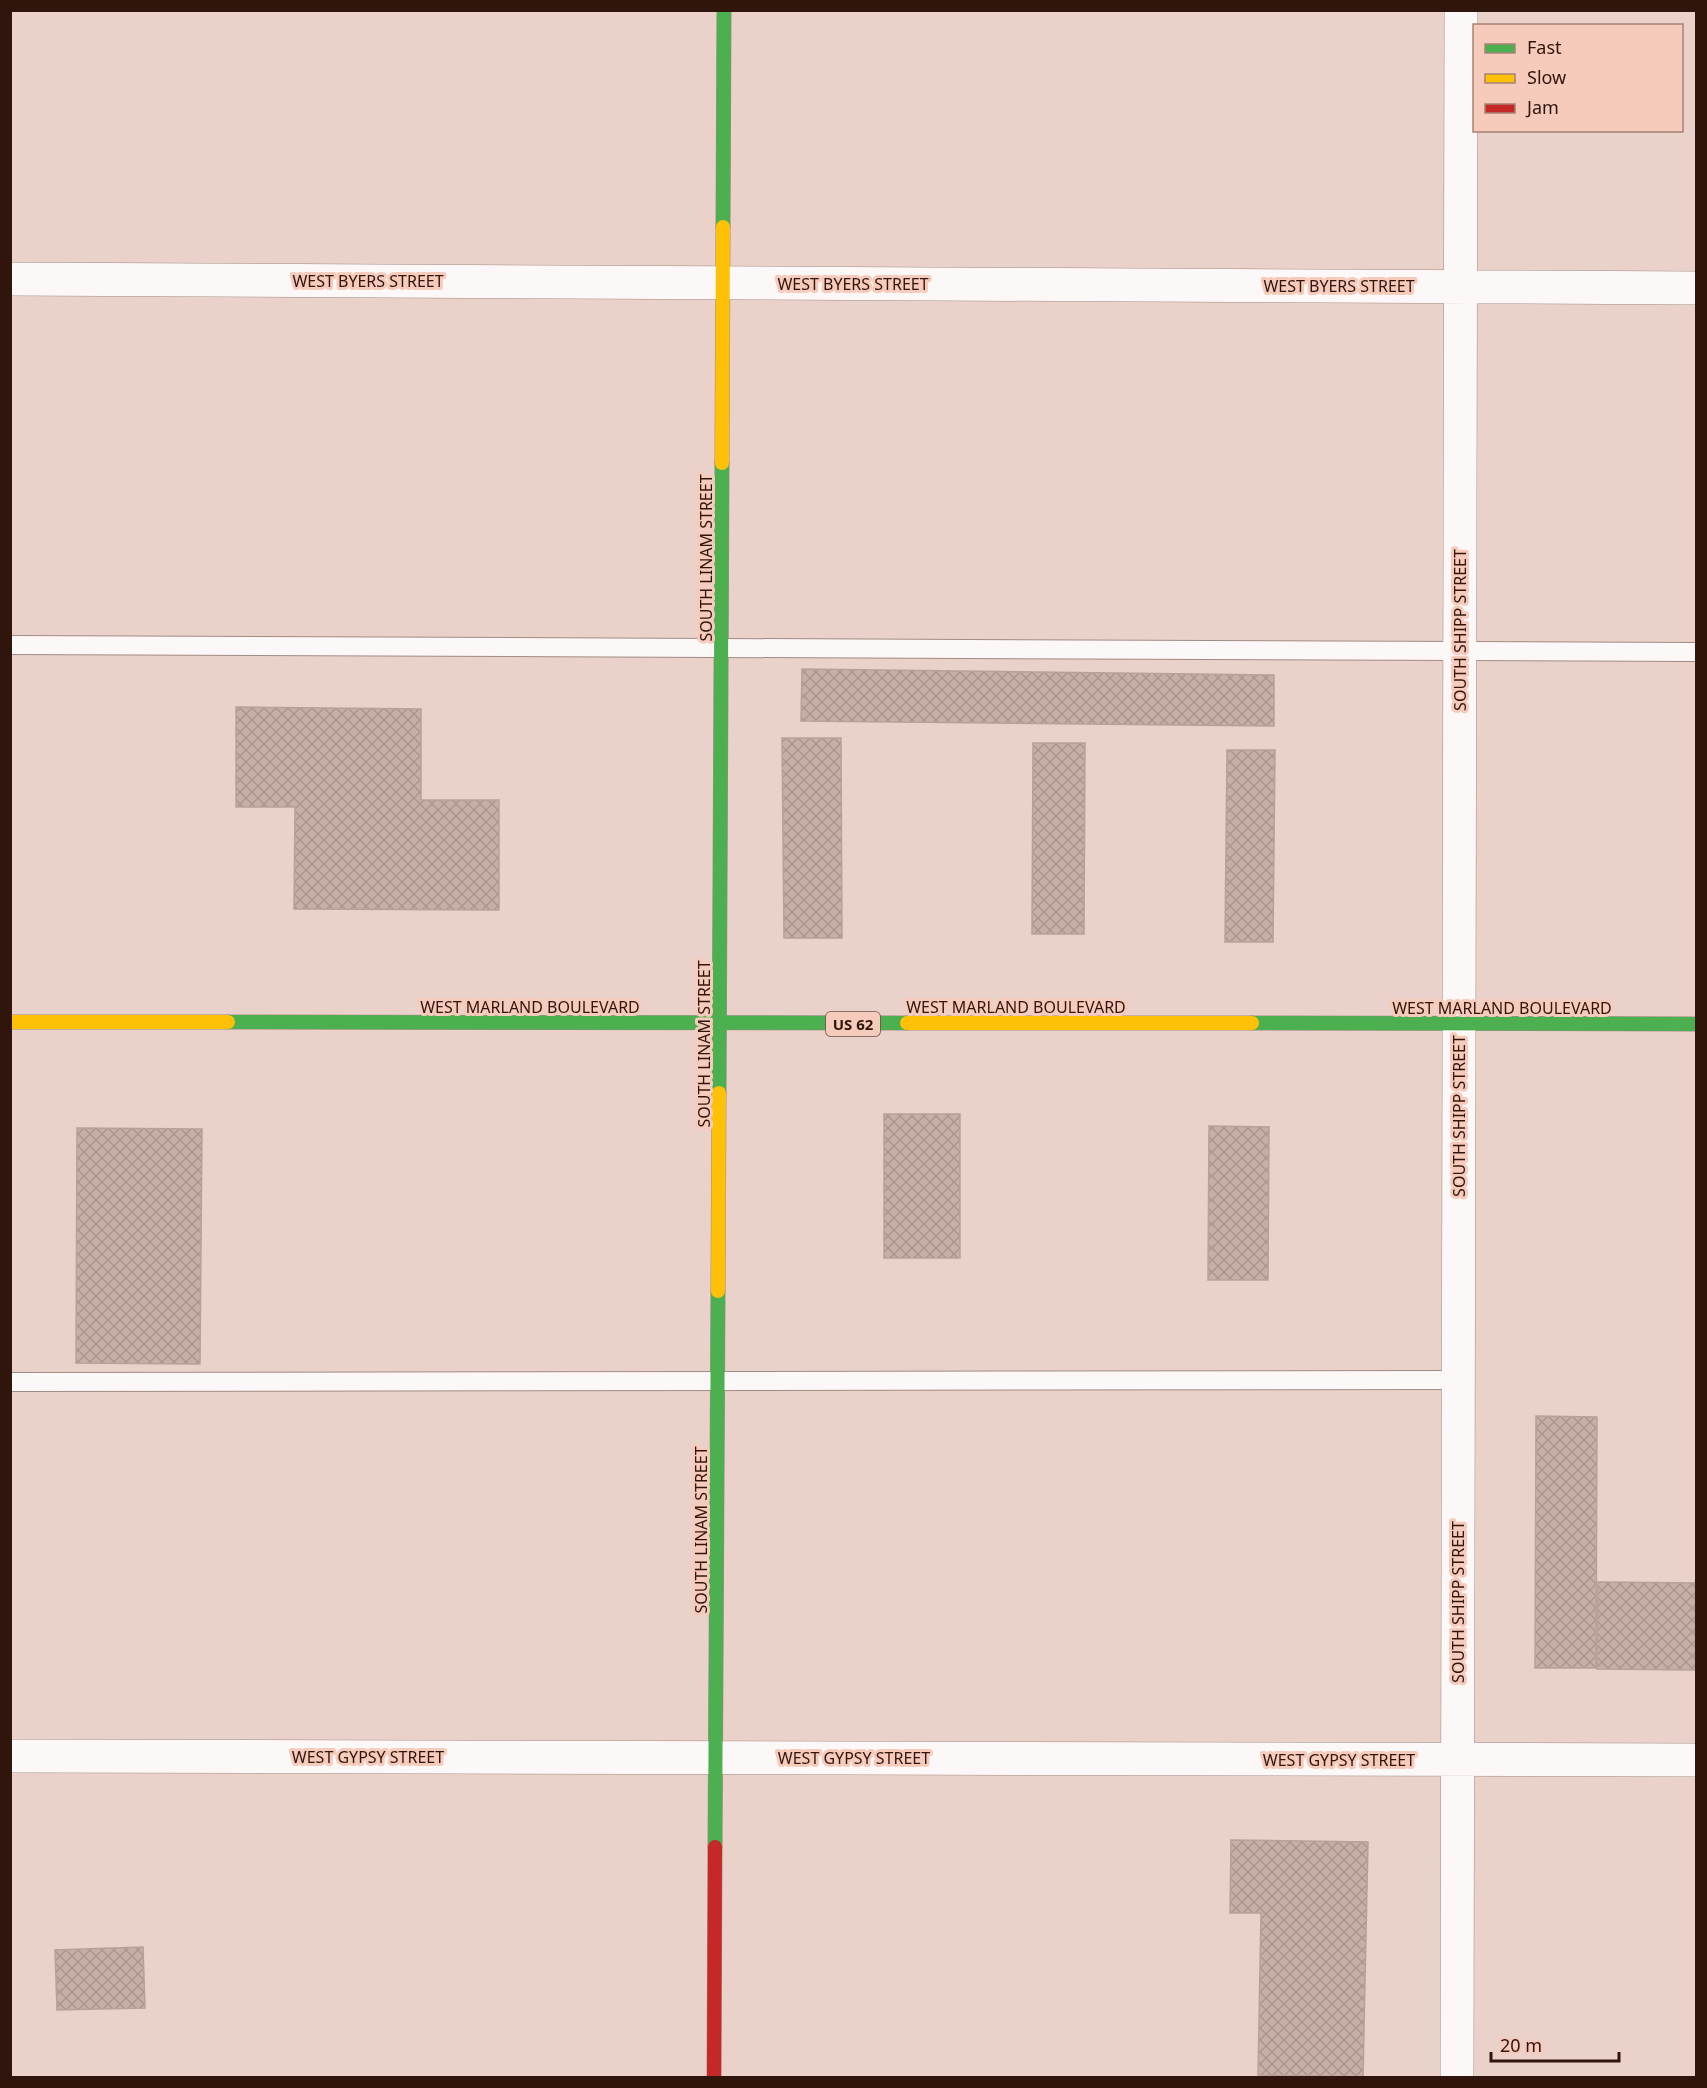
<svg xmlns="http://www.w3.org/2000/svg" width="1707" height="2088" viewBox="0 0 1707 2088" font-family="'Noto Sans',sans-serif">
<defs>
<pattern id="building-cross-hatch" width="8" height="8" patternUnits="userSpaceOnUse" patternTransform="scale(1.5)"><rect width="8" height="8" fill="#c7afa7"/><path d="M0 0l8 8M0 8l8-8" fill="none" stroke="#ab968f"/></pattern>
</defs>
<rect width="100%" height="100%" fill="#ead1c9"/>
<!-- building -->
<path fill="url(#building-cross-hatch)" stroke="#b8a199" stroke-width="1.5" d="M802,669L1274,675V726L801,721Z
M236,707L421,709V800H499V910L294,909L295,807H236Z
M782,738H841L842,938H784Z
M1033,743H1085L1084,934H1032Z
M1227,750H1275L1273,942H1225Z
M884,1114H960V1258H884Z
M1209,1126L1269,1127L1268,1280H1208Z
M77,1128L202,1129L200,1364L76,1363Z
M1536,1416L1597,1417L1596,1668H1535Z
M1598,1582L1696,1583V1670L1597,1669Z
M1231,1840L1368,1842L1363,2077L1258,2075L1261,1913H1230Z
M143,1947L145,2008L57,2010L55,1950Z"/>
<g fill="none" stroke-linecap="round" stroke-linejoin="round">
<!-- lane casing -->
<g stroke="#a28b84" stroke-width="20">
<path id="lane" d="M10,645L1696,652
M10,1382L1458,1380"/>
</g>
<!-- street casing -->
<g stroke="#a28b84" stroke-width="34">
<path id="street" d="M10,279L1696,288
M10,1756L1696,1760
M1457,2078L1461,10"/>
</g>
<!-- fast casing -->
<g stroke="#a28b84" stroke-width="15">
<path id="fast" d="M723,227L724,10
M228,1022L907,1023
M1252,1023L1696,1024
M719,1093L722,463
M715,1847L718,1291"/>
</g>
<!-- slow casing -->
<g stroke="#a28b84" stroke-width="15">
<path id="slow" d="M722,463L723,227
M10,1022H228
M907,1023H1252
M718,1291L719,1093"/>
</g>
<!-- jam casing -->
<g stroke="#a28b84" stroke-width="15">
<path id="jam" d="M714,2078L715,1847"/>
</g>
<!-- lane -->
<use href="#lane" stroke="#fcf8f7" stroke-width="18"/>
<!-- street -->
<use href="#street" stroke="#fcf8f7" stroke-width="33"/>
<!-- fast -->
<use href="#fast" stroke="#4caf50" stroke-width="14"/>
<!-- slow -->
<use href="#slow" stroke="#ffc107" stroke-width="14"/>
<!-- jam -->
<use href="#jam" stroke="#c62828" stroke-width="14"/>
</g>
<g text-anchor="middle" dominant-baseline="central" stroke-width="6" stroke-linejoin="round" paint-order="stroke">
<!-- shield labels -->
<rect fill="#f7cbbc" stroke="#6b4c41" stroke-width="1.5" x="826" y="1012" width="54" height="24" rx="4.5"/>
<g font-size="15" font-weight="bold" fill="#2f150c">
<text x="853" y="1024">US 62</text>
</g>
<!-- street labels -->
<g font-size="16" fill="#2f150c" stroke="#f7cbbc">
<text x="368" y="281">WEST BYERS STREET</text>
<text x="853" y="284">WEST BYERS STREET</text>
<text x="1339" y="286">WEST BYERS STREET</text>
<text transform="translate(706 558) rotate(-90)">SOUTH LINAM STREET</text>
<text transform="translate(1460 630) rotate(-90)">SOUTH SHIPP STREET</text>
<text x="530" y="1007">WEST MARLAND BOULEVARD</text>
<text x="1016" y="1007">WEST MARLAND BOULEVARD</text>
<text x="1502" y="1008">WEST MARLAND BOULEVARD</text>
<text transform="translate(704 1044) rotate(-90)">SOUTH LINAM STREET</text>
<text transform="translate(1459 1116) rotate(-90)">SOUTH SHIPP STREET</text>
<text transform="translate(701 1530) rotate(-90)">SOUTH LINAM STREET</text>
<text transform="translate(1458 1602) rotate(-90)">SOUTH SHIPP STREET</text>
<text x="368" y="1757">WEST GYPSY STREET</text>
<text x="854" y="1758">WEST GYPSY STREET</text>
<text x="1339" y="1760">WEST GYPSY STREET</text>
</g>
</g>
<!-- border -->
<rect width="1707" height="2088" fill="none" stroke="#2f150c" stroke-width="24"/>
<!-- legend -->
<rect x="1473" y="24" width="210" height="108" fill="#f7cbbc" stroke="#a78276" stroke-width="1.5"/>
<rect x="1485" y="44" width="30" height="9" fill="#4caf50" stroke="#a78276" stroke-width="1.5"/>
<text x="1527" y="54" font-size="18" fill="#2f150c">Fast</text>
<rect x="1485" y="74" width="30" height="9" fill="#ffc107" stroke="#a78276" stroke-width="1.5"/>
<text x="1527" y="84" font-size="18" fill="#2f150c">Slow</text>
<rect x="1485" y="104" width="30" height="9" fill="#c62828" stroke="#a78276" stroke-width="1.5"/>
<text x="1527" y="114" font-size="18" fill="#2f150c">Jam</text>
<!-- scale -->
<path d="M1491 2052v9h128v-9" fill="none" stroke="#2f150c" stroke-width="3"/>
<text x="1500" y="2052" font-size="18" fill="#2f150c" stroke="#f7cbbc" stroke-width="4.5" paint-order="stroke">20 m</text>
</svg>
